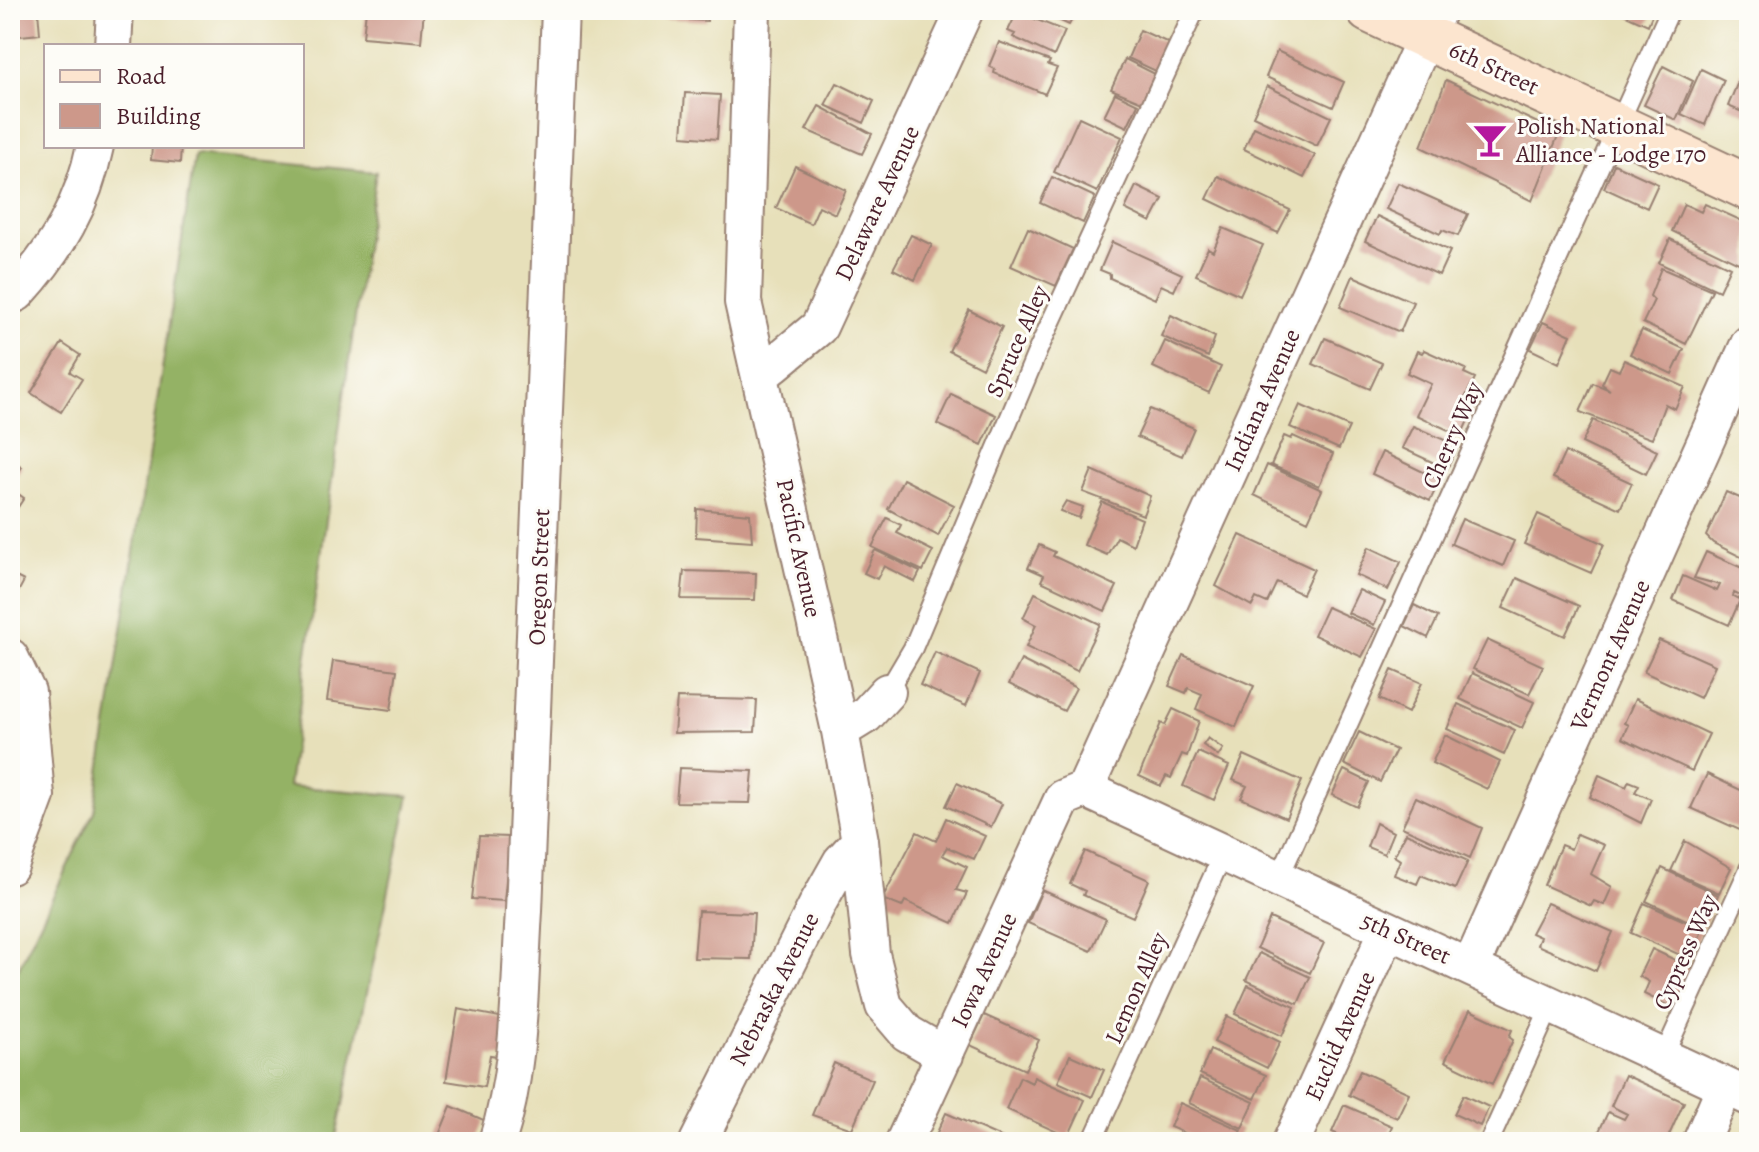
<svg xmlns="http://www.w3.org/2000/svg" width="1759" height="1152" viewBox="0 0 1759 1152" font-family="Alegreya,serif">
<rect width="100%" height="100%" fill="#fdfcf7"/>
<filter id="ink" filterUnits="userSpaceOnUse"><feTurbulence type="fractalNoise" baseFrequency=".0125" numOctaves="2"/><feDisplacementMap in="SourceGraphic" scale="16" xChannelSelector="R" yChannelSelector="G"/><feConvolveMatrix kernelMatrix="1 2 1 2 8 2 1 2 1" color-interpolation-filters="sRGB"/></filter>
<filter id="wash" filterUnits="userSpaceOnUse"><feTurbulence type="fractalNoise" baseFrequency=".006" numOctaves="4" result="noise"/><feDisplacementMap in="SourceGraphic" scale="32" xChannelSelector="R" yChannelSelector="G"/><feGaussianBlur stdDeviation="1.8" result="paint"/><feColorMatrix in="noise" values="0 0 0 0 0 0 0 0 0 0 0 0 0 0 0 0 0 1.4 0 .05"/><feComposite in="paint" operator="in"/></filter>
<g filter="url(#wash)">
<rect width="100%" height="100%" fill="#e7e0ba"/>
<!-- forest -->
<path fill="#94b265" stroke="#6f6848" stroke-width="2" d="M195,155L376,172L288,786L409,796L335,1142H10V986L94,811Z"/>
<g id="blocks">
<!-- building -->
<path fill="#cd988a" d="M10,10H38L40,34L10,37Z
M366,10H424L421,42L363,37Z
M656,10H707V21L656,18Z
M1037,10H1077L1069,25Z
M1615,10H1654L1648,25Z
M1017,12L1065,31L1054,56L1013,37L1015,34L1008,31Z
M1140,30L1171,44L1158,72L1128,58Z
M999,42L1050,61L1048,65L1057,68L1045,94L994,73L995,69L989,66Z
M1277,51L1344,82L1333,107L1266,77Z
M1125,59L1155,74L1142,102L1111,89Z
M1663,66L1693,81L1676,120L1644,105Z
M1701,69L1724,80L1705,125L1681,114Z
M1742,72L1749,75V115L1728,106Z
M1446,80L1559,133L1532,201L1421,147Z
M837,83L874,101L864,123L825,105Z
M1267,86L1331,117L1317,146L1253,116Z
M685,93L720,95L717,139L682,136Z
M1115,93L1138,104L1127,127L1104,116Z
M819,106L872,134L862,154L806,130Z
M1079,117L1122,137L1097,192L1054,172Z
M1254,127L1315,155L1304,178L1244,149Z
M152,146H181L180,163L151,160Z
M1614,164L1658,184L1647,208L1604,188Z
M795,166L846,190L835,214L819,206L811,224L776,208Z
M1218,176L1290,210L1278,233L1207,199Z
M1052,177L1095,197L1083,223L1040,203Z
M1398,183L1468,214L1458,236L1442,230L1440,234L1386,209Z
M1136,186L1163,199L1151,222L1125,209Z
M1684,204L1701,212L1705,204L1749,224V268L1672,231Z
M1377,216L1450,251L1439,275L1365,241Z
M1028,228L1073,249L1056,286L1011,266Z
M1223,228L1263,245L1240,295L1196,275L1208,248L1213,251Z
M911,235L932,245L915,280L893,269Z
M1670,239L1730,267L1719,291L1659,263Z
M1112,242L1182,274L1174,291L1161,285L1155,299L1110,278V274L1100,270Z
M1661,268L1712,290L1686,344L1643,323L1654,300L1650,296Z
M1353,276L1413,302L1400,332L1340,307Z
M969,310L1002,327L982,368L949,351Z
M1171,315L1215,337L1208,357L1161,336Z
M1543,322L1571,335L1559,363L1530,349Z
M1642,330L1684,349L1672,374L1630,354Z
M1325,338L1382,363L1370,389L1313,364Z
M1165,341L1221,367L1209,393L1153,367Z
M62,343L80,355L70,372L82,379L61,412L31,393Z
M1424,350L1466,369L1464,373L1475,378L1464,400L1475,405L1461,436L1416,415L1431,384L1407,373L1417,351L1422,353Z
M1624,360L1685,387L1675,409L1665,404L1652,439L1580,412L1593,383L1610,390L1602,384L1610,367L1619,371Z
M951,394L996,415L982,445L937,424Z
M1300,405L1349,427L1339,449L1290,427Z
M1150,409L1194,428L1182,456L1137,437Z
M1593,420L1657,451L1646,474L1582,443Z
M1413,426L1458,446L1447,469L1402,448Z
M1284,436L1291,439L1293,436L1333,454L1319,486L1271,465Z
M1382,452L1440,480L1430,501L1372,474Z
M1565,452L1632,483L1620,509L1553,478Z
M10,458L22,467L10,484Z
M1267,465L1322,490L1308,521L1254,495Z
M1092,470L1150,496L1143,515L1083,492Z
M903,479L954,505L938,536L888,509Z
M10,488L24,498L10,519Z
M1726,492L1749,502V561L1713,543L1706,536Z
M1066,501L1083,507L1079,518L1060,511Z
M1102,502L1142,519L1133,545L1117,537L1107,555L1084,545Z
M697,509L750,514L752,541L696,537Z
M1538,514L1604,544L1591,573L1524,544Z
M887,518L901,525L897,533L933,551L923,571L872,547Z
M1462,519L1514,541L1503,566L1451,544Z
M1240,535L1314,569L1302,594L1277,582L1267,603L1256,598L1252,606L1216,586Z
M1039,545L1055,552L1053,556L1117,586L1105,611L1041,581L1044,575L1028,568Z
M1369,547L1401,562L1388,590L1356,575Z
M875,550L920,572L915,582L884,566L877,579L864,573Z
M1706,552L1749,571V594L1747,599L1734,593L1733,596L1740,600L1729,625L1673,600L1683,576L1717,591L1720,585L1694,578Z
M684,571L756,573L755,600L681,599Z
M10,574L24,581L10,607Z
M1517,578L1579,606L1565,636L1503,608Z
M1359,590L1385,602L1374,625L1348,613Z
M1035,593L1100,624L1077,671L1026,647L1036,625L1023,618Z
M1414,605L1438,617L1428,638L1404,626Z
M1327,607L1376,629L1362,657L1314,635Z
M1487,640L1543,666L1529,694L1473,669Z
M1659,640L1715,665L1700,698L1644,672Z
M935,652L980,673L966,706L920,685Z
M1183,655L1254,686L1236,727L1196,709L1202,694L1188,688L1186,693L1169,686Z
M1021,660L1076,688L1064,711L1009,684Z
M333,661L397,670L391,710L327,701Z
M1392,670L1422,683L1408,713L1379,699Z
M1472,673L1534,702L1522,728L1460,699Z
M677,698L757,700L755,732L674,733Z
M1635,699L1709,734L1692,771L1622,738L1628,725L1624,723Z
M1458,704L1515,730L1504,755L1447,729Z
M1173,709L1199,721L1187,756L1182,754L1171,778L1166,776L1161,786L1139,776L1161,723L1165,725Z
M1359,732L1396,750L1380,782L1344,764Z
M1445,735L1500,762L1487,789L1432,763Z
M1208,738L1223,749L1218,756L1203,745Z
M1198,752L1229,766L1214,800L1183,786Z
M1244,755L1302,781L1286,818L1241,798L1247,786L1233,780Z
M679,768L753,771L750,803L676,802Z
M1344,770L1369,782L1357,807L1332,795Z
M1707,774L1749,794V822L1744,832L1691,808Z
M1599,775L1626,787L1629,781L1639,785L1635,792L1651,799L1641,823L1590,797Z
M957,783L1002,804L991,827L946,806Z
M1416,797L1482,828L1470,858L1402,827Z
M946,818L985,836L974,859L947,847L942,855L967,867L956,890L967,893L953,923L905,901L902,907L882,899L917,832L936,841Z
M1376,823L1393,832L1384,854L1367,847Z
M1406,833L1468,861L1455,889L1421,875L1417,884L1394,875L1400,860L1394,856Z
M1577,834L1604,845L1591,874L1612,887L1604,905L1594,901L1591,906L1544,885L1561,845L1571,849Z
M479,836L510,837L504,901L472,899Z
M1685,841L1731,868L1719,893L1671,871Z
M1085,851L1149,880L1133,917L1083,895L1085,891L1070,884Z
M1662,868L1718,895L1703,928L1646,901Z
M1042,890L1106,919L1091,951L1028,923Z
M1547,903L1613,932L1596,971L1537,945L1540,937L1531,933Z
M1644,903L1703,929L1689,959L1631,933Z
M698,911L754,913L751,959L694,958Z
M1270,918L1324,943L1310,973L1257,948Z
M1652,949L1694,969L1675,1009L1644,994L1649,982L1639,976Z
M1259,953L1310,977L1298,1004L1246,980Z
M1248,985L1295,1007L1282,1036L1235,1014Z
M458,1009L510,1019L504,1057L490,1055L484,1087L446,1081Z
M1470,1010L1512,1030L1509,1037L1513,1040L1492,1084L1445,1061Z
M984,1015L1039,1040L1025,1070L970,1045Z
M1227,1016L1280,1042L1267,1068L1214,1042Z
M1210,1050L1266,1075L1255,1099L1200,1074Z
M1070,1055L1104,1070L1092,1097L1058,1082Z
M834,1063L873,1080L852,1129L812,1115Z
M1360,1071L1409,1093L1397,1118L1349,1095Z
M1625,1075L1684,1102L1666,1142H1594L1608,1112L1624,1119L1627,1114L1611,1106Z
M1020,1077L1032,1083L1034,1077L1085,1100L1068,1137L1006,1109Z
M1200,1078L1254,1102L1242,1128L1189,1103Z
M1463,1095L1489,1107L1480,1126L1454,1114Z
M1180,1103L1241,1130L1236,1142H1205L1170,1127Z
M1344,1105L1392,1126L1385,1142H1354L1332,1132Z
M451,1106L486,1121L477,1142H436Z
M946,1113L1012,1142H941L934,1139Z"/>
</g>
</g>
<g filter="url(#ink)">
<use href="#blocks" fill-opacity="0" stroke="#988072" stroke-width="2"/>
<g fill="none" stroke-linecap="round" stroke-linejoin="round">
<!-- lane casing -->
<g stroke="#988072" stroke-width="22">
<path id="lane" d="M887,692L913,648L1038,350L1195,10
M1278,880L1670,10
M1664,1055L1749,869
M1092,1142L1223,854
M1489,1142L1552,1003"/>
</g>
<!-- street casing -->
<g stroke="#988072" stroke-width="40">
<path id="street" d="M752,10L743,302L840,731L860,841L871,954L884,1006L907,1033L945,1055
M113,46L115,10
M10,296L17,293C57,249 83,205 95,146
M761,375L819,327L965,10
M10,657L27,692L36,796L10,866
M840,731L866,715L887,692
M1085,789L1438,10
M1471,966L1749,344
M497,1142C521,1068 519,988 524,911L560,10
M698,1142L819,901L841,862L860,841
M904,1142L1063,798L1085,789L1749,1097
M1291,1142L1388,930
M1701,1142L1725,1086"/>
</g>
<!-- secondary casing -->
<g stroke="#988072" stroke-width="48">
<path id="secondary" d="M1369,10L1749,188"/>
</g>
<!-- lane -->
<use href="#lane" stroke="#fff" stroke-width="18"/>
<!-- street -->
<use href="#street" stroke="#fff" stroke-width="36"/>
<!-- secondary -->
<use href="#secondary" stroke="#fce5cf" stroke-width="44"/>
</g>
</g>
<!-- icons -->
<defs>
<g id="bar-bare" transform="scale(2.76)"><path d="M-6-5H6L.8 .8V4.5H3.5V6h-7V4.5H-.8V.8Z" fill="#b5179e" stroke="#fdfcf7" stroke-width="2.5" paint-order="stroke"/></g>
</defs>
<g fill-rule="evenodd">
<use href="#bar-bare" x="1490" y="140"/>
</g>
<g text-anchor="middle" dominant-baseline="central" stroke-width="6" stroke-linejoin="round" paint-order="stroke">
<!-- street labels -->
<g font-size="24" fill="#4a1f2b" stroke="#fdfcf7">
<text transform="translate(1494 68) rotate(25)">6th Street</text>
<text transform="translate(877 203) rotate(-65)">Delaware Avenue</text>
<text transform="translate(1017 341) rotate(-66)">Spruce Alley</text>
<text transform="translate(1262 400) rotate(-66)">Indiana Avenue</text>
<text transform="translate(1452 435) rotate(-66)">Cherry Way</text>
<text transform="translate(799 548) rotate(78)">Pacific Avenue</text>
<text transform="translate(539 577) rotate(-88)">Oregon Street</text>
<text transform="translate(1610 655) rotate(-66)">Vermont Avenue</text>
<text transform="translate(1406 938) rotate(24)">5th Street</text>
<text transform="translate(1685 952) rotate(-66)">Cypress Way</text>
<text transform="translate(984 970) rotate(-65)">Iowa Avenue</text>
<text transform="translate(1136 988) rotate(-66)">Lemon Alley</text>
<text transform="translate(774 989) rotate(-63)">Nebraska Avenue</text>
<text transform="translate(1340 1036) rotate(-66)">Euclid Avenue</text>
</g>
<!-- poi labels -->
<g font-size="24" fill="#4a1f2b" stroke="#fdfcf7" text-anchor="start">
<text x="1516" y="126">Polish National<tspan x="1516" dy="28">Alliance - Lodge 170</tspan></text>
</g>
</g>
<!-- margin -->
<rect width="1759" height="1152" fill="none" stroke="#fdfcf7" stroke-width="40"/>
<!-- legend -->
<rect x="44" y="44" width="260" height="104" fill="#fdfcf7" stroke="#b5a4a5" stroke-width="2"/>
<rect x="60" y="70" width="40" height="12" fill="#fce5cf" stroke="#b5a4a5" stroke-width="2"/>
<text x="116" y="84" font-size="24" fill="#4a1f2b">Road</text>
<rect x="60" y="104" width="40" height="24" fill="#cd988a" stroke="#b5a4a5" stroke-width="2"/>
<text x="116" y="124" font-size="24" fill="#4a1f2b">Building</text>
</svg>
